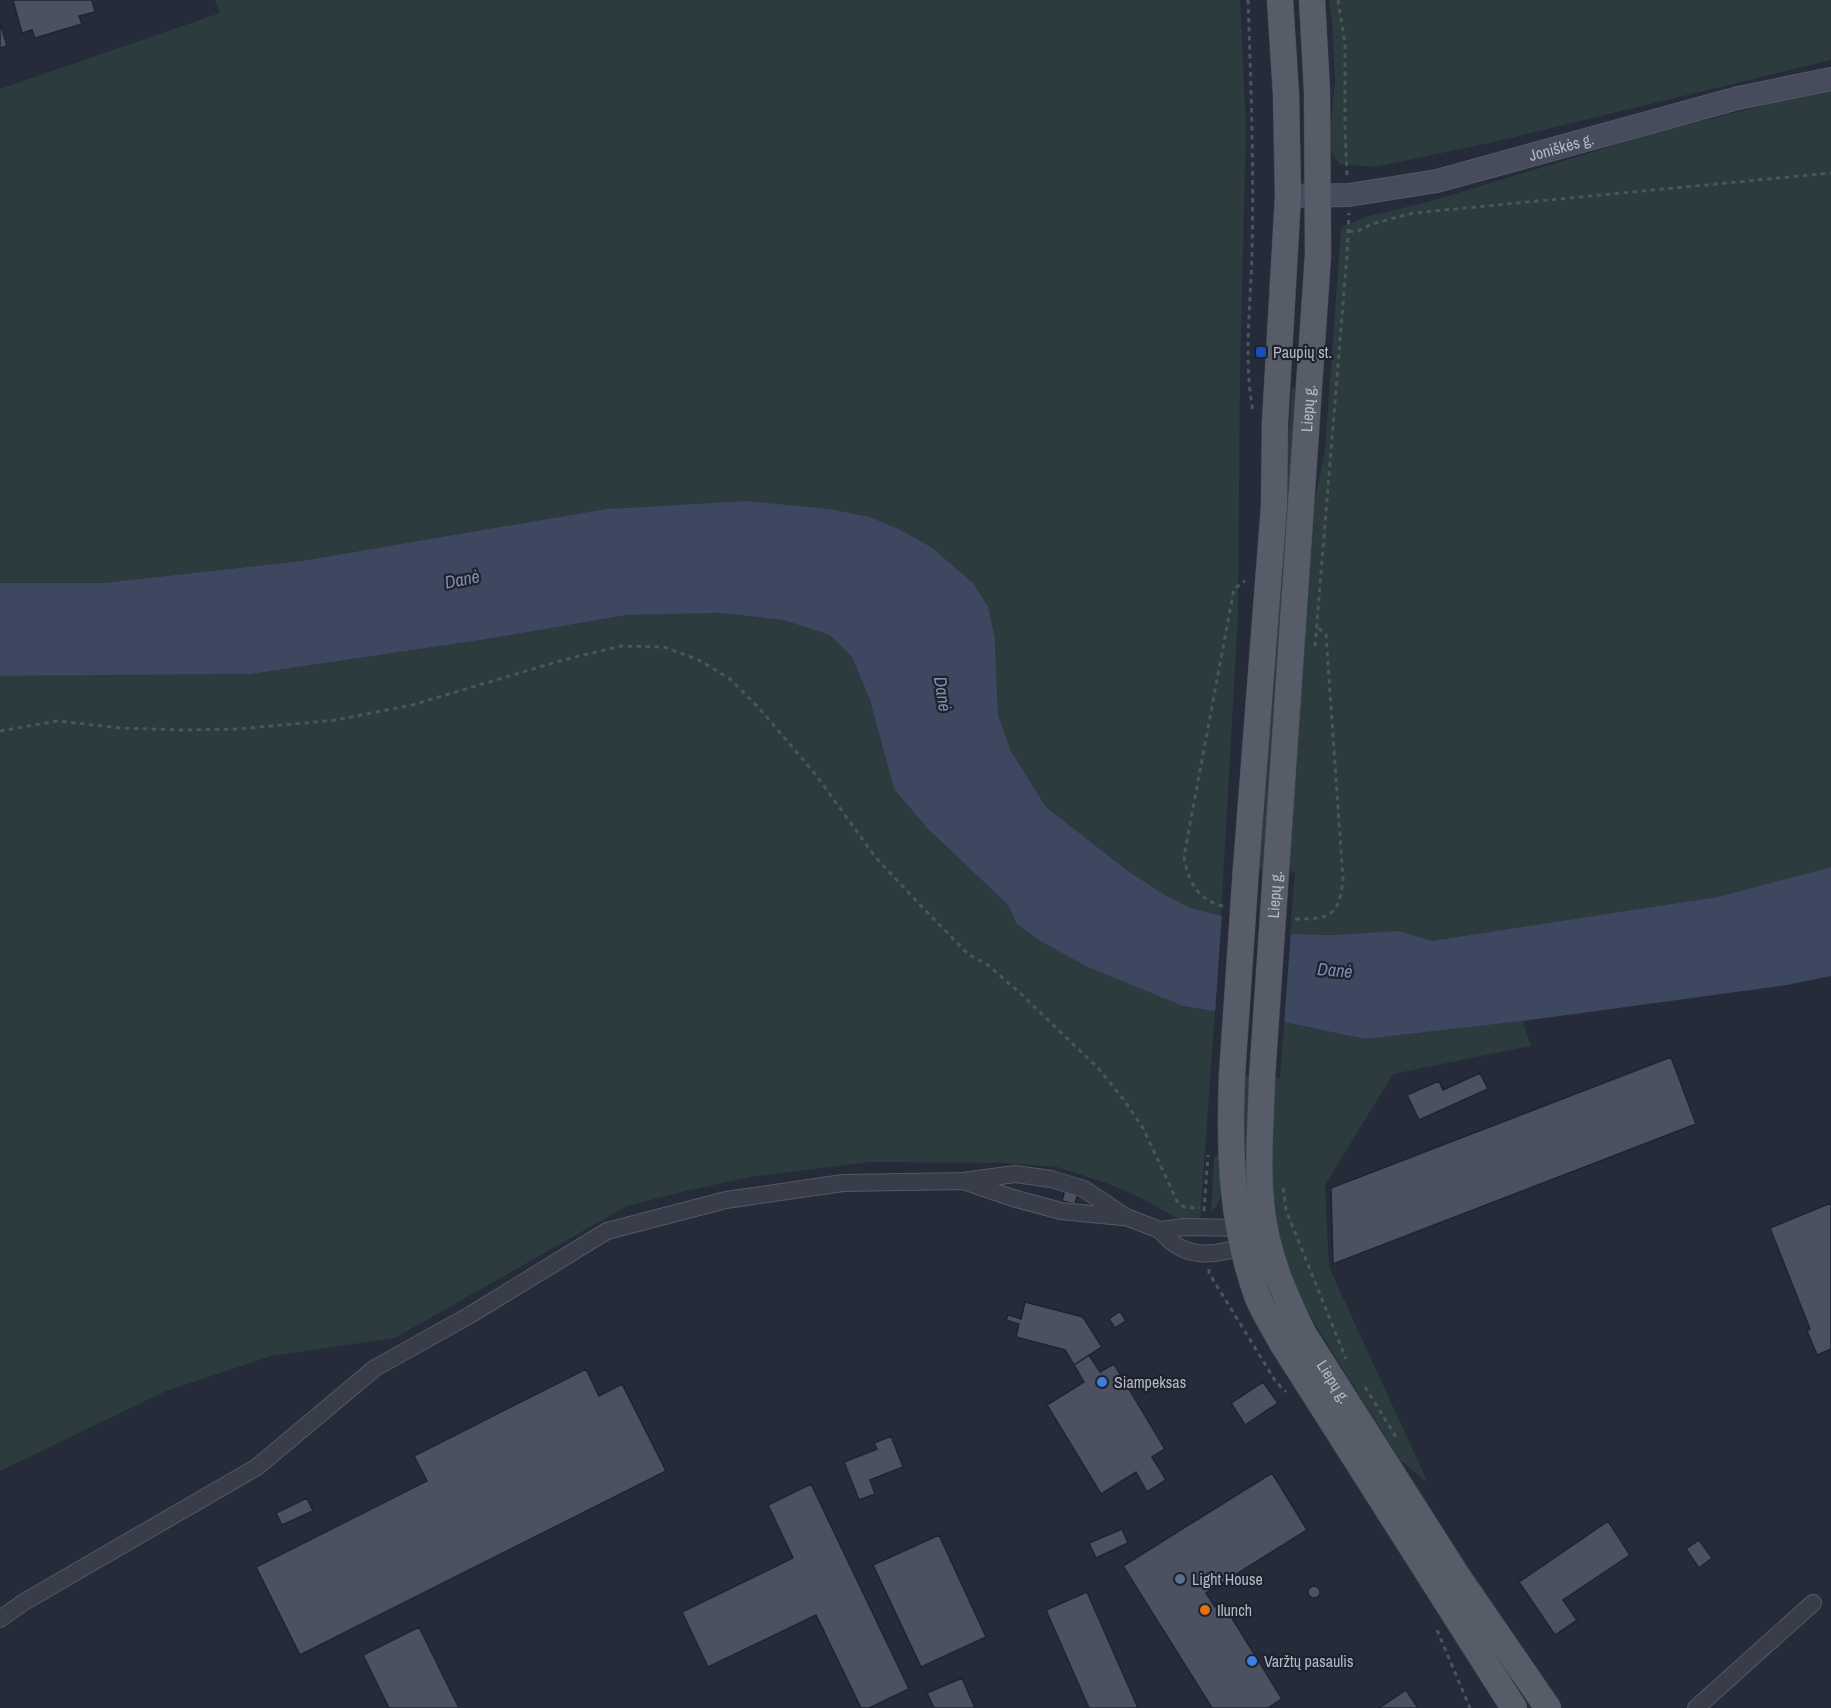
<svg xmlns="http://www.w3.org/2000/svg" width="1831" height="1708" viewBox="0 0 1831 1708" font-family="'Archivo Narrow',sans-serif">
<rect width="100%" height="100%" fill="#252b39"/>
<!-- green -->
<path fill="#2b3b3e" d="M215,0H1240L1246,128L1240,374L1238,616L1221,916L1191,908L1165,895L1128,871L1046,807L1011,751L998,715L995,639L931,547L901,530L870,517L746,501L606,509L301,561L103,583H0V89L220,13Z
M1329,0H1831V60L1498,141L1375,167L1340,164L1333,156L1329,143L1335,80L1332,21Z
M1831,90V867L1717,897L1432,942L1399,931L1330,935L1290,934L1295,872L1288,871L1307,539L1325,449L1341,230L1343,226L1369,216L1428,202L1648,135L1803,95Z
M1292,388H1298L1267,870L1259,869Z
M721,613L783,620L831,635L852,657L870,700L894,789L927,828L1008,905L1016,923L1183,1006L1215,1011L1200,1221H1187L1175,1217L1137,1196L1106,1183L1057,1167L1002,1163L870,1162L750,1177L682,1192L627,1206L395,1338L271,1356L166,1391L0,1471V676L250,674L481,640L627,615Z
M1523,1021L1531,1046L1393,1074L1325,1185L1329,1267L1428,1483L1400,1460L1321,1334L1303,1303L1292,1274L1280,1242L1275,1213L1270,1173L1272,1078H1280L1284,1022L1365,1039Z
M1245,1076L1252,1077L1250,1199H1243Z
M1218,1154C1220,1172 1227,1199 1211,1212L1214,1159L1216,1155Z"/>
<!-- water -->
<path fill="#3d4760" d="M746,501L829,509L870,517L901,530L931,547L973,583L988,607L995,639L998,715L1011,751L1046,807L1128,871L1165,895L1191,908L1290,934L1330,935L1399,931L1432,941L1717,897L1831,867V976L1787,985L1523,1021L1365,1039L1284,1022L1183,1006L1088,967L1040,941L1016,923L1008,905L927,828L894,789L870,700L852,657L830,635L783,620L721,613L627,615L481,640L250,674L0,676V583H103L301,561L606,509Z"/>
<!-- pier -->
<path fill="#252b39" d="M1222,913L1291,931L1284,1025L1215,1014Z"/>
<!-- building -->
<path fill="#4c5161" stroke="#202430" stroke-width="1.5" d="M13,0H92L95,12L79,16L82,24L35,38L32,30L22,33Z
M0,22L7,46L0,48Z
M1671,1057L1696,1124L1333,1264L1331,1188Z
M1480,1073L1488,1089L1419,1120L1407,1095L1439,1081L1443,1090Z
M1065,1189L1078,1192L1075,1204L1062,1201Z
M1831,1203V1349L1817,1355L1807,1331L1810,1329L1770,1228Z
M1025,1302L1083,1317L1102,1347L1074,1365L1065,1350L1016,1337L1019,1324L1006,1320L1008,1315L1021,1319Z
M1120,1311L1126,1321L1115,1328L1109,1319Z
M1089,1355L1100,1372L1114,1364L1165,1449L1152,1457L1166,1480L1147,1492L1136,1472L1101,1494L1047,1405L1084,1382L1074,1365Z
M586,1369L599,1396L622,1384L666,1471L300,1655L256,1567L427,1481L414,1456Z
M1263,1382L1278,1403L1245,1425L1231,1403Z
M891,1436L903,1467L870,1480L875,1494L859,1500L844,1462L877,1449L874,1443Z
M1272,1473L1307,1530L1206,1593L1215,1607L1222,1602L1282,1699L1268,1708H1212L1123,1566Z
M811,1484L909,1689L869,1708H861L816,1615L708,1667L682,1612L793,1558L768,1505Z
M307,1498L313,1511L282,1525L276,1513Z
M1608,1521L1630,1555L1563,1600L1577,1620L1555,1635L1519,1582Z
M1122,1529L1128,1543L1096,1558L1089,1543Z
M939,1535L986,1637L921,1667L873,1565Z
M1699,1540L1712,1558L1699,1568L1686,1549Z
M1308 1592a6 6 0 1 1 12 0a6 6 0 1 1-12 0Z
M1087,1592L1138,1708H1089L1046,1610Z
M419,1627L459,1708H389L363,1655Z
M962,1678L975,1708H934L927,1693Z
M1406,1690L1418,1708H1379Z"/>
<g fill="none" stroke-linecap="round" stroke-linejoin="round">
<!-- minor casing -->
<g stroke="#545864" stroke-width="18">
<path id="minor" d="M966,1182L1013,1198L1061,1211L1122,1217
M1160,1230C1185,1262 1216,1256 1251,1244
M0,1619L24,1602L257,1467L375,1368L470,1315L607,1231L726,1200L843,1183L963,1181L1015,1174L1051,1179L1084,1189L1126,1217L1160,1230L1184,1227L1248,1228
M1696,1708L1813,1603"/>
</g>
<!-- secondary casing -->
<g stroke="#545864" stroke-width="24">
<g id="secondary">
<path id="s1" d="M1288,196L1349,195L1437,181L1738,98L1831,79"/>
</g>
</g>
<!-- primary casing -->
<g stroke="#424652" stroke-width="27">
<g id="primary">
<path d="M1246,868L1274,506L1275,423L1288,196L1286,94L1280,0"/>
<path id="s2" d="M1276,871L1318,255L1317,91L1312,0"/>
<path d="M1232,1075C1229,1152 1231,1225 1258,1298C1264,1313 1274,1328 1282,1343L1514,1708"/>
<path id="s3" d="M1262,1078C1261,1128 1255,1180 1265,1230C1272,1266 1287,1300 1303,1333L1456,1574L1548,1708"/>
</g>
</g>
<!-- path -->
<path stroke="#49565b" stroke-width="3" stroke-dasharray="4.5 4.5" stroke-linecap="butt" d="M1248,0C1251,84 1254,168 1252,252C1251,305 1243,358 1253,411
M1338,0L1345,44V127L1347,176
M1349,231L1356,232L1372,224L1413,213L1831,173
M1315,646L1347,255L1349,213
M0,731L57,721L121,728L181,730L238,729L336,720L412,705L563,660L621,646L664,647L699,660L730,679L759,708L816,775L876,858L924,909L968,954L988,965L1021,994L1098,1068L1124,1100L1143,1128L1177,1201L1184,1207L1200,1208
M1223,906C1198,901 1187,879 1184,856L1234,589L1245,581
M1295,919C1331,919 1339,916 1343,879L1326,635L1317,627
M1283,1188L1286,1210L1346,1359
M1204,1211L1208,1155
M1209,1269V1273L1276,1382L1286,1392
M1365,1387L1398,1440
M1437,1630L1470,1708"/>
<!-- minor -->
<use href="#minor" stroke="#393d49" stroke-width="16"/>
<!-- secondary -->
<use href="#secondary" stroke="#474c5c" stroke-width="22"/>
<!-- primary -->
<use href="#primary" stroke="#575c69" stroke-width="26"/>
<!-- primary-bridge casing -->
<g stroke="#424652" stroke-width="27" stroke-linecap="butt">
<g id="primary-bridge">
<path d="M1232,1075L1246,868"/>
<path id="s4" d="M1262,1078L1276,871"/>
</g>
</g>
<!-- primary-bridge -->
<use href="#primary-bridge" stroke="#575c69" stroke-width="26"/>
</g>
<!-- markers -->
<rect fill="#1a4fb4" stroke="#1e222e" stroke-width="2" x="1255" y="346" width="12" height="12" rx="3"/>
<g fill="#3f7fe0" stroke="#1e222e" stroke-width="2">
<circle cx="1102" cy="1382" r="6"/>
<circle cx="1252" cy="1661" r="6"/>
</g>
<circle fill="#5c6f8a" stroke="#1e222e" stroke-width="2" cx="1180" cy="1579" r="6"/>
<circle fill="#e8710a" stroke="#1e222e" stroke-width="2" cx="1205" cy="1610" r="6"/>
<g text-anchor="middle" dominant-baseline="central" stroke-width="4.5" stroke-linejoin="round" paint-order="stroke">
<!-- street labels -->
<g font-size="16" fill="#b4b8c5" stroke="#1e222e">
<text stroke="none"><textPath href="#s1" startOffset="279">Joniškės g.</textPath></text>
<text stroke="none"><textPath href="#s2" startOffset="464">Liepų g.</textPath></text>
<text stroke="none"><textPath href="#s4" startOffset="184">Liepų g.</textPath></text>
<text stroke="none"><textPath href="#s3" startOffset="320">Liepų g.</textPath></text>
</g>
<!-- poi labels -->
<g font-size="16" fill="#b4b8c5" stroke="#1e222e" text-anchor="start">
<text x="1273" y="352">Paupių st.</text>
<text x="1114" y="1382">Siampeksas</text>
<text x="1192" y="1579">Light House</text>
<text x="1217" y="1610">Ilunch</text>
<text x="1264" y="1661">Varžtų pasaulis</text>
</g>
<!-- water labels -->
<g font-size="18" font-style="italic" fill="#7f8caa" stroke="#1e222e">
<text transform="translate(462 579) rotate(-11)">Danė</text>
<text transform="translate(943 694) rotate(81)">Danė</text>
<text transform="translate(1335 970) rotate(5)">Danė</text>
</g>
</g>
</svg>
